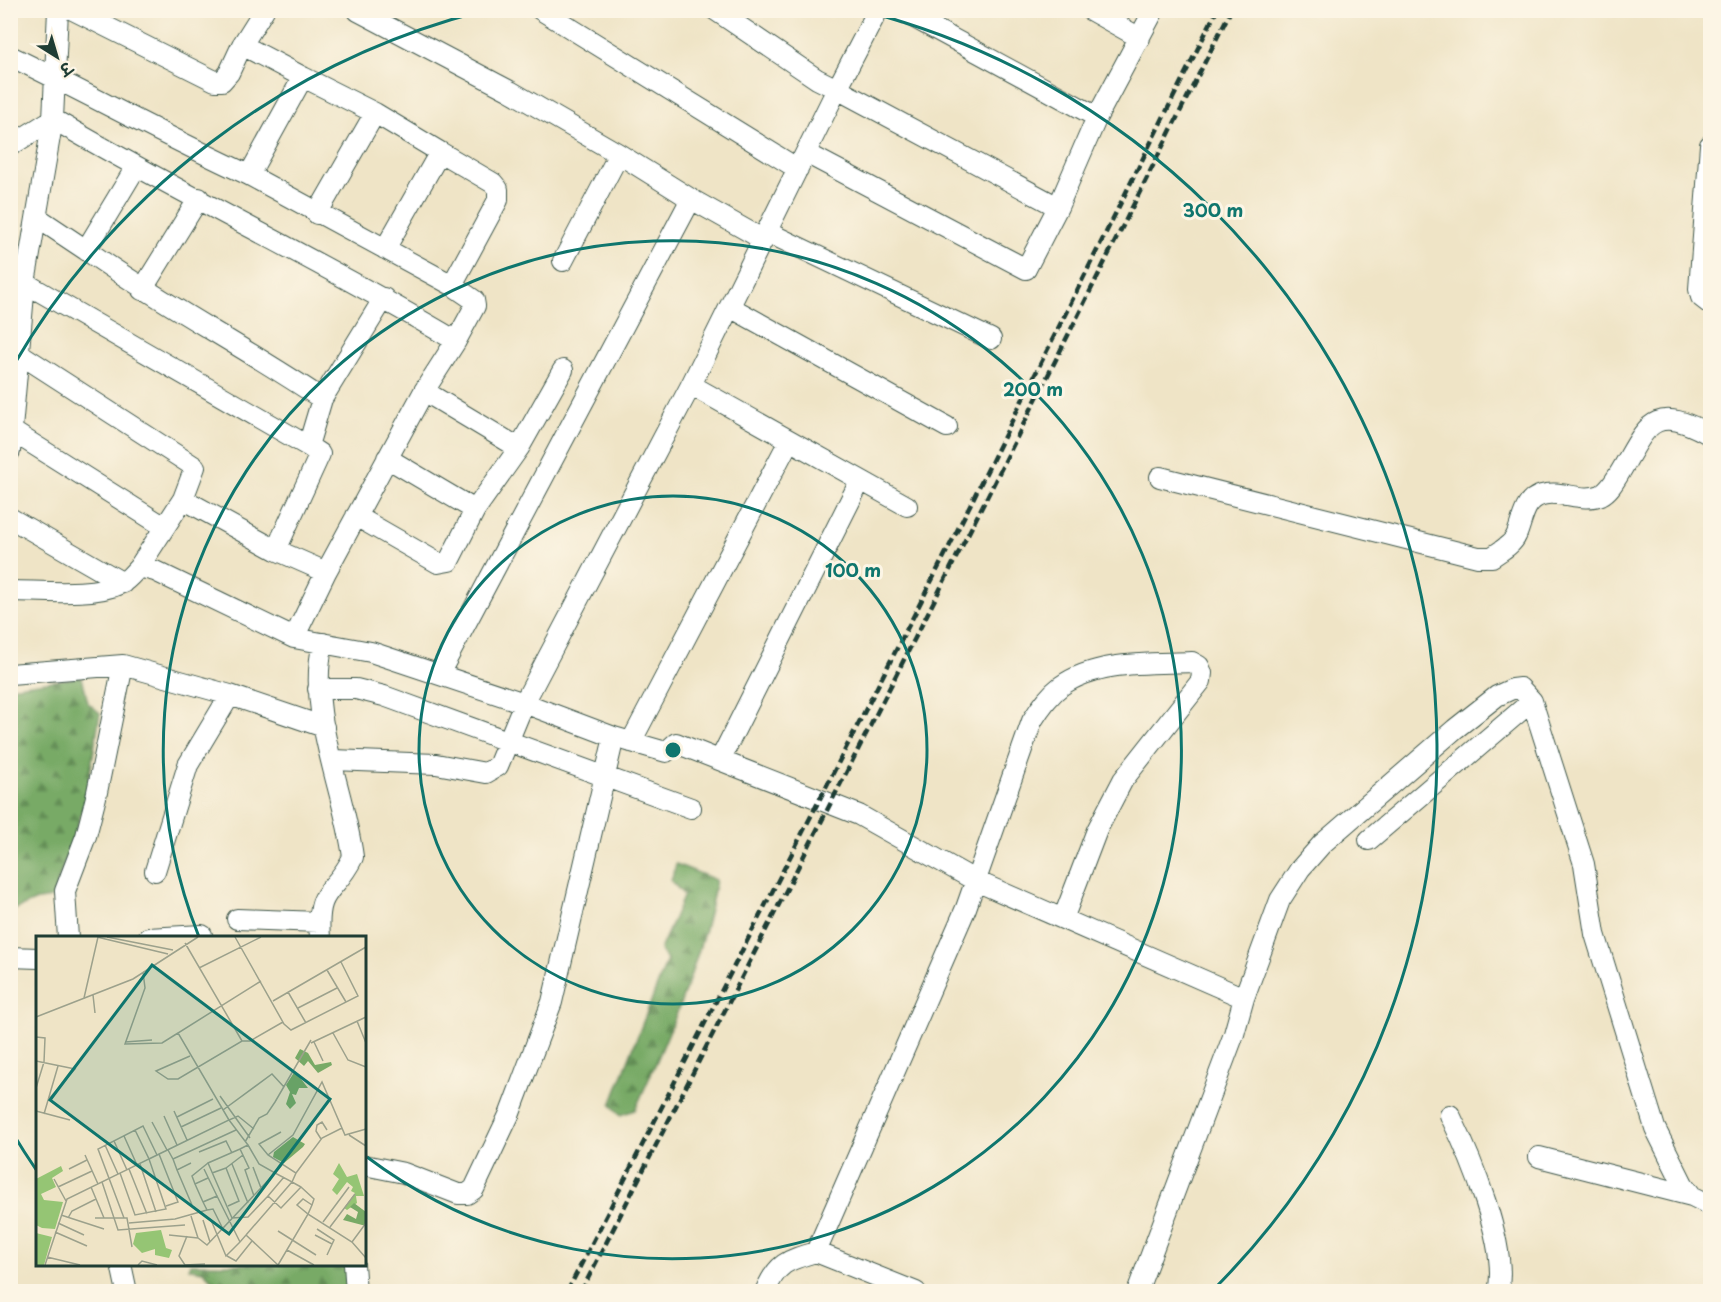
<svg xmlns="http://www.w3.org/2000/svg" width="1721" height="1302" viewBox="0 0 1721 1302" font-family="'Playpen Sans','Playpen Sans Deva',sans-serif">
<defs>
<pattern id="forest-firs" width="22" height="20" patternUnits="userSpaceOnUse" patternTransform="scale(1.5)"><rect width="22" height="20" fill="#78aa66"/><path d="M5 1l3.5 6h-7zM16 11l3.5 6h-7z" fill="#628c55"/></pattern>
</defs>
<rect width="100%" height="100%" fill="#fcf5e5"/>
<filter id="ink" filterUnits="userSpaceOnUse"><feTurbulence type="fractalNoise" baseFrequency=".0167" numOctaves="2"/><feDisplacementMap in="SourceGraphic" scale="12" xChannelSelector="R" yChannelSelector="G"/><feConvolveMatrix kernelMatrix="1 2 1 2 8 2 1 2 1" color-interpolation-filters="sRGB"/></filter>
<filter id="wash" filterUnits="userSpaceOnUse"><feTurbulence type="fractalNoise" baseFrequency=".008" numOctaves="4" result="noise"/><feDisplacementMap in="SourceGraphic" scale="24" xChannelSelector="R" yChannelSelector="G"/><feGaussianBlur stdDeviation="1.35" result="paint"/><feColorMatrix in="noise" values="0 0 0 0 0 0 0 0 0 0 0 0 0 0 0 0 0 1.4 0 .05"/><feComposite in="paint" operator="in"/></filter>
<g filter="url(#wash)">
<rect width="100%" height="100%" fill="#efe4c6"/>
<!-- forest -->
<path fill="url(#forest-firs)" stroke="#4c744d" stroke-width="1.5" d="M82,677L88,703L100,713L85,803L52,898L37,900L11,911L10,687Z
M676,864L716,880C702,960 668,1037 635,1110L621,1115L611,1105L667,960L660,950L684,895L671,881Z
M190,1264L347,1265V1291H224L203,1271L189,1268Z"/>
</g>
<g filter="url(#ink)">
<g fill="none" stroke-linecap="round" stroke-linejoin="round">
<!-- minor casing -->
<g stroke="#3e564a" stroke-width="22">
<path id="minor" d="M73,10L215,81H222L229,73L242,45
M264,10L242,45L303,77L249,175L452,285
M541,10L798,169
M715,10L817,79L837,89L691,385L524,703L614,737L666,752L676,743L859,815L976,881L1244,998L1234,1034L1137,1292
M878,10L837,89L1058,207
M900,10L1097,117
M1090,10L1140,38
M358,11L510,91L619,154
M10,56C91,95 168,138 249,175
M303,77L375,113L440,152
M1710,145L1699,289L1701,297L1710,304
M10,146L53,119C185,197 324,262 456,341L424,391L326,572L276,550L183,499L195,467L20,354
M806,153L1026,269L1058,207L1097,117L1154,10
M136,167L86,250C162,304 245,347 322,399L384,298
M317,214L375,113
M38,218L86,250
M767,232L991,339
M385,249L440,152L493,183L498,189V200L452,285L474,300L475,306L456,341
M563,261L619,154L691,199
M25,283L308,446
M142,290L199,198
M730,307L947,427
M691,385L907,506
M424,391L519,448
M12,431L163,526
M10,451L25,283L53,119L58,10
M387,458L475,510
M1160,477L1478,557H1492C1500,551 1512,545 1516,536C1523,521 1523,500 1542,495C1560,489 1582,503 1601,495C1609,491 1614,482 1619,474C1647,428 1650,401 1710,435
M356,516L438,563L449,561L475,510L519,448L563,370
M10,518L123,583
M276,550L320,454L308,446L322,399
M139,567L183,499
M326,572L294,638L371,652L524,703L498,766L486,773L436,764L333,760
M10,591C42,591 93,597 122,583C128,580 134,572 139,567L155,571L294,638
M10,674L123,665L230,695L188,765L155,871
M439,674L691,199L764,240
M318,689H356L384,696L691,808
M230,695L324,727
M631,742L789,441
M720,760L860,481
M1369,840L1532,701
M237,919L319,922
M68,938L65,891L86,836L96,797L123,665
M148,938L202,935
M320,938C316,885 334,896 353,857C344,788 306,711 323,643
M10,957L38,958
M1244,998L1280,900L1300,869L1322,844L1455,729L1497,696L1512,689L1520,688L1532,701L1584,864L1595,934L1655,1128L1683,1184L1692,1196L1710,1205
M1450,1115C1470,1156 1509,1247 1498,1292
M1539,1157L1692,1196
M364,1165L404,1173L458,1194H467L474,1189L510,1113L552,1002L614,737
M816,1252L916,1292
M121,1264L127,1292
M354,1264L356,1292
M765,1292C777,1263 787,1260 816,1252L966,908L1032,721C1040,708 1049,695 1061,686C1097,660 1151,664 1192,662L1199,666L1202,673L1201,681L1123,780L1097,830L1063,919"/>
</g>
<!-- minor -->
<use href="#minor" stroke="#fff" stroke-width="20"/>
<!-- rail -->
<path stroke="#1f3d34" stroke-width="4.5" stroke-dasharray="9 4.5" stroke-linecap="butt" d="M567,1292L951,543L1217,10
M581,1292L984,503L1231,10"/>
</g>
</g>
<!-- distance rings -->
<g fill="none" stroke="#0f766e" stroke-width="3">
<circle cx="673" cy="750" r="254"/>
<path d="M199 937A509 509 0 1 1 367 1157"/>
<path d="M37 1171A763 763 0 0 1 12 1132M12 368A763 763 0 0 1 482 11M864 11A763 763 0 0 1 1213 1290"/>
</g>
<!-- overview -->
<g transform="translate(36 936)">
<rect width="330" height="330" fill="#efe4c6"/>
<path d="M303,227L311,241L321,238L328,260H320L321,267L311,274L308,272L319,257L315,255L317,251L311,246L301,259L296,254L303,243L297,238ZM25,230L27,235L16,242L20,251L5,258L8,264L27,266L19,293L6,292L0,289V243ZM125,294L130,312L136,314L133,322L119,319V313L106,317L97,308L100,297ZM0,297L16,301L8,329H0Z" fill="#95c574"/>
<path d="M264,113L272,117L279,129L295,126L296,129L282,137L272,125L268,130L259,122ZM259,135L272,152H263L260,159L256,158L260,167L254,173L250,168L254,156L250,149ZM257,201L269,208L267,211L248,227L237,221L238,216ZM318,267L330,276V290L307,284L311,278L320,283L322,276L314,271Z" fill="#78aa66"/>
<path fill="none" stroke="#9ca18c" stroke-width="1.5" d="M61,1L132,18M71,1L137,14M199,1L248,88L255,94L322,60L305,26M149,7L206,105M163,32L225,1M291,34L310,66M107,36L109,52L89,108L126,107L142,97M252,56L270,87M57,59L59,77M48,62L62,1M237,65L330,11M262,72L301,52M0,81L97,43L162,1M321,85L330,107M297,97L312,124L330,131M0,101L9,102L8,126L0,152M89,106L116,104M278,106L287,125M275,107L330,81M154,120L120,135L132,143H142L206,105H214L247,86M0,125L39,133L12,164M184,160L214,202M187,174L236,138L248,151M0,175L34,184M138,175L151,204M8,178L22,130M128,180L141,209M141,181L177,163M116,186L131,214M145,191L185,172M313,199L330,210M88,200L101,229M285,203L280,195L281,189L286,186L291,194M78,205L91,234M209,206L223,182L231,178L239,166L275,104M69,209L82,238M212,209L223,228L239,237L246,229M204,213L212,209L193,184L202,180L218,193M132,214L137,223L200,194M163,216L190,205L196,217M123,218L142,266L130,270M49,219L62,248M232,219L257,199L286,146L309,199L330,193M137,223L141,234L155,227M172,227L156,240L159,248L172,242M104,228L120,276M196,228L212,267M217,231L225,252M190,232L207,219M33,233L51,224M93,233L111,278M141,234L156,269M84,237L99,279L130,273L113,223L193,184L142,97L225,45M176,237L190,232L203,265L192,270M260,237L286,202L306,192M248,241L232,260L245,272L265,251L278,263L276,269L272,278L261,269L267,263L276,269M18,243L30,265M66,246L82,294L149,289M159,248L167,266M22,251L56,235M55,251L68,282M181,260L204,306L210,299L242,329M218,260L209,234L213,232L204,213L172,227L196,282L212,281L232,260M171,274L177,273L187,293M25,279L68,293M155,280L162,302M32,282L36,275L60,263M59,282H91L96,311M88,282L62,213L107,190L121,219M167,284L174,306M175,284L190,320L204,306M287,286L313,251M22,287L48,299M93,287L139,283L171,274L167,266L181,260L168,233M294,291L319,258M281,293L298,304L291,319M242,295L280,319M19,296L51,310M133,299L162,302L171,309L239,237L256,246L260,237L232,219L223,208L245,196M210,299L256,246L265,251M279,299L296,308M316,306L330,287M251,314L278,329M191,320L200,325L216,305M11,321L44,329M9,329L31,263L113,223L99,194M102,329L106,325L121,329M149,329L143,320L151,300M149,329L169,328M242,329L272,278L316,306L330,322"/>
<path fill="#0f766e" fill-opacity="0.15" stroke="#0f766e" stroke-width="3" d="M116,29L294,163L193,298L14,164Z"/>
<rect width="330" height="330" fill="none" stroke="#1f3d34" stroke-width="3"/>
</g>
<circle cx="673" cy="750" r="9" fill="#0f766e" stroke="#fcf5e5" stroke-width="3"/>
<g font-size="18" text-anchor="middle" font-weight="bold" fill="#0f766e" stroke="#fcf5e5" stroke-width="6" stroke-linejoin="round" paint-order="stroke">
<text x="1213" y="217">300 m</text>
<text x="1033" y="396">200 m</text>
<text x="853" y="577">100 m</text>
</g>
<!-- margin -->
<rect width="1721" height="1302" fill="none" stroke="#fcf5e5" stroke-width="36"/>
<!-- north arrow -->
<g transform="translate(57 57) rotate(143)" stroke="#fcf5e5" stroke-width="4.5" paint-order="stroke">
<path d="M0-4.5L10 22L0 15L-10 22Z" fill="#1f3d34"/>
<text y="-9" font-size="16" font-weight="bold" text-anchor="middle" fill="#1f3d34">उ</text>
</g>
</svg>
